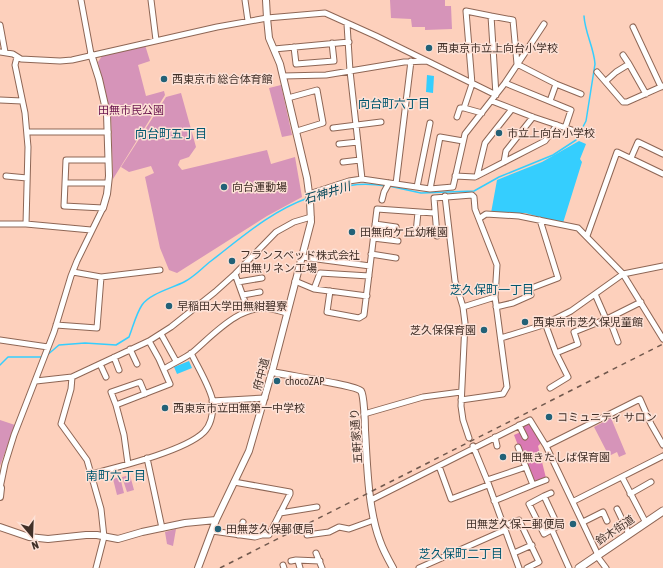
<svg xmlns="http://www.w3.org/2000/svg" width="663" height="568" viewBox="0 0 663 568" font-family="'Asap Condensed','Noto Sans JP',sans-serif">
<rect width="100%" height="100%" fill="#fdd0bc"/>
<!-- green -->
<path fill="#d694b9" d="M390,0H445V6H451L452,29L425,30V27H412L411,19L391,18Z
M145,45L150,61L138,65L146,96L164,91L165,95L113,179L111,115L98,62L104,53Z
M281,85L292,135L282,137L269,88Z
M181,93L196,147L189,157L180,160L178,165L182,170L267,150L271,164L295,157L302,197L267,216L177,273L169,270L160,248L145,177L154,173L151,166L129,172L121,167L166,97Z
M611,418L626,454L619,457L617,452L609,456L594,427Z
M0,420L15,425L0,466Z
M130,475L134,490L127,492L122,477Z
M120,477L124,493L117,495L113,479Z
M176,529L173,546L167,544L165,532Z"/>
<!-- forest -->
<path fill="#d979b3" d="M529,421L542,442L538,446L546,478L533,484L514,435L523,431L520,425Z"/>
<!-- water -->
<path fill="#35cefe" d="M427,75L434,76L433,93L426,92Z
M579,141L586,144L580,159L582,162L563,223L525,213H491L497,180L542,162Z
M189,361L192,368L177,374L174,367Z"/>
<g fill="none" stroke-linecap="round" stroke-linejoin="round">
<!-- stream -->
<path stroke="#35cefe" stroke-width="1.5" d="M389,186L421,193L474,191L499,177L553,155L576,140L586,121L595,64C594,48 585,33 584,16
M312,197C340,187 355,181 386,186
M46,356L59,345L85,343L116,345L129,337C133,327 136,314 142,305C149,294 172,288 184,282C194,277 202,268 211,261C241,238 271,211 308,198
M0,365L8,357H43"/>
<!-- minor casing -->
<g stroke="#8e6655" stroke-width="7">
<path id="minor" d="M81,0L91,54
M151,0L156,40
M245,0L248,21
M491,16L513,20L517,64L556,84L581,94
M347,24L350,71L362,179
M0,25L5,52
M633,27L661,87
M294,47L296,64L334,61L332,43
M274,49L349,42
M0,52L13,54L21,59L60,61L72,60L217,27L267,18L325,13L376,36L427,61
M17,57L15,65L25,113L28,147L26,224
M629,64L646,94
M597,72L623,102H627L663,86
M283,76L326,75L404,62L427,61L496,95
M606,81L616,72L629,64L623,55
M505,83L571,110L565,128
M288,98L317,90L323,123L297,131
M0,100L22,101
M492,101L533,117L572,130
M550,101L556,84
M482,113L464,108L472,84L466,11L491,16L496,95
M457,117L460,108H464
M333,128L381,122
M27,132H108
M339,144L358,142
M631,158L638,142L663,154
M343,162L360,160
M504,162L506,151L533,117
M6,176L27,178
M455,176L475,177L545,141L557,125
M477,176L485,143L512,109
M65,183H108
M396,184L411,61
M417,187L430,123
M430,189L440,137L463,141
M309,194L349,181L362,179L430,189L453,187L465,134L505,83L544,24
M445,196L455,281L463,307L465,323L461,406L463,420L469,438
M382,200L384,192L389,183
M480,218L486,214L519,216L578,228L623,274L663,339
M0,224H26L91,230
M375,224L396,227
M416,233L418,212
M437,236L434,198L472,195L474,197L475,209L497,265L495,297L507,387L503,394L461,400
M587,236L617,152L663,174
M373,238L398,241
M371,254L396,258
M302,257L370,266
M73,272L101,277L160,270
M235,274L248,310
M295,281L314,289L367,296
M238,282L262,278
M314,289L320,273L369,276
M330,291L327,312L359,318L364,315L377,209L434,213
M595,294L606,319
M243,295L260,292
M463,307L495,297
M496,307L513,303L531,295L529,289L558,278L540,220
M609,318L618,342
M545,323L556,353L568,377L550,388
M56,325L97,328L101,277
M161,334L176,361
M501,338L543,325L571,311L623,274L663,266
M0,340L48,347
M130,349L137,364
M556,353L578,344L574,332L609,318L641,302
M114,357L119,370
M100,364L106,377
M164,369C173,363 184,359 193,352C214,334 241,303 272,309C277,310 282,312 287,313
M72,377L71,389L61,424L87,460L101,509L104,537L96,568
M36,381L72,377L149,341L171,327L215,292L235,274L276,232L294,222L311,217
M212,401L265,398
M116,405L111,392L140,382L145,394
M364,414L423,397L461,392
M519,425L525,437
M495,437L497,446
M473,446L487,480L519,568
M546,446L598,555
M147,458L162,528
M128,464L124,435L116,405L170,384L159,359L149,341
M439,466L451,499L488,485
M91,474C118,467 185,451 204,432C211,425 213,413 213,403C212,390 197,366 191,353
M622,477L646,523
M487,480L526,467
M533,485L546,480
M0,488L5,464L14,435L54,332L71,276L77,261L103,208L64,206L66,160H108
M630,494L651,482
M544,496L558,526L544,534L529,504Z
M544,496L551,493
M371,500L530,420L546,446L640,399L651,424L663,445
M494,501L533,485L518,447
M574,501L663,456
M617,509L629,534
M280,513L317,507
M583,522L603,512L607,521
M503,526L519,520L539,562L527,568
M552,530L569,568
M212,531L255,537L262,535H269L290,494V492L234,482
M238,535L243,522
M307,535L329,532L339,527L349,529L374,520
M316,553L322,568
M514,553L532,545
M597,556L606,568
M291,561L296,560L320,561
M298,561L300,568
M283,565L284,568
M419,568L505,530"/>
</g>
<!-- tertiary casing -->
<g stroke="#8e6655" stroke-width="8">
<path id="tertiary" d="M91,54L99,79L107,114L109,176L107,194L103,208
M272,372C284,375 356,385 361,391C364,395 365,423 365,430C367,463 368,510 380,541C383,550 388,559 393,568
M0,497L1,488
M0,527L29,537L48,539L86,535H97L118,539L142,532L185,523L216,520
M198,568L216,520L249,451L273,368L311,222L310,201L307,178L280,64L269,38L267,18L266,0"/>
</g>
<!-- secondary casing -->
<g stroke="#8e6655" stroke-width="9">
<path id="secondary" d="M579,568L663,511"/>
</g>
<!-- minor -->
<use href="#minor" stroke="#fff" stroke-width="5"/>
<!-- tertiary -->
<use href="#tertiary" stroke="#fff" stroke-width="6"/>
<!-- secondary -->
<use href="#secondary" stroke="#fff" stroke-width="7"/>
<!-- rail -->
<path stroke="#70584d" stroke-width="1.5" stroke-dasharray="5 5" stroke-linecap="butt" d="M220,568L663,344"/>
</g>
<!-- markers -->
<g fill="#226177" stroke="#fde1d6" stroke-width="1.5">
<circle cx="429" cy="48" r="4"/>
<circle cx="164" cy="79" r="4"/>
<circle cx="499" cy="133" r="4"/>
<circle cx="224" cy="187" r="4"/>
<circle cx="352" cy="232" r="4"/>
<circle cx="232" cy="261" r="4"/>
<circle cx="169" cy="306" r="4"/>
<circle cx="525" cy="322" r="4"/>
<circle cx="484" cy="330" r="4"/>
<circle cx="277" cy="381" r="4"/>
<circle cx="165" cy="408" r="4"/>
<circle cx="549" cy="417" r="4"/>
<circle cx="503" cy="457" r="4"/>
<circle cx="573" cy="524" r="4"/>
<circle cx="218" cy="529" r="4"/>
</g>
<g text-anchor="middle" dominant-baseline="central" stroke-width="3" stroke-linejoin="round" paint-order="stroke">
<!-- poi labels -->
<g font-size="11" fill="#413028" stroke="#fde1d6" text-anchor="start">
<text x="437" y="48">西東京市立上向台小学校</text>
<text x="172" y="79">西東京市 総合体育館</text>
<text x="507" y="133">市立上向台小学校</text>
<text x="232" y="187">向台運動場</text>
<text x="360" y="232">田無向ケ丘幼稚園</text>
<text x="240" y="255">フランスベッド株式会社<tspan x="240" dy="13">田無リネン工場</tspan></text>
<text x="177" y="306">早稲田大学田無紺碧寮</text>
<text x="533" y="322">西東京市芝久保児童館</text>
<text x="476" y="330" text-anchor="end">芝久保保育園</text>
<text x="285" y="381">chocoZAP</text>
<text x="173" y="408">西東京市立田無第一中学校</text>
<text x="557" y="417">コミュニティ サロン</text>
<text x="511" y="457">田無きたしば保育園</text>
<text x="565" y="524" text-anchor="end">田無芝久保二郵便局</text>
<text x="226" y="529">田無芝久保郵便局</text>
</g>
<!-- park labels -->
<g font-size="11" fill="#68114c" stroke="#fde1d6">
<text x="131" y="110">田無市民公園</text>
</g>
<!-- street labels -->
<g font-size="11" fill="#413028" stroke="#fde1d6">
<text transform="translate(261 374) rotate(-75)">府中道</text>
<text transform="translate(356 436) rotate(-94)">五軒家通り</text>
<text transform="translate(615 530) rotate(-34)">鈴木街道</text>
</g>
<!-- neighbourhood labels -->
<g font-size="12" fill="#00576f" stroke="#fde1d6">
<text x="394" y="104">向台町六丁目</text>
<text x="171" y="134">向台町五丁目</text>
<text x="492" y="290">芝久保町一丁目</text>
<text x="116" y="476">南町六丁目</text>
<text x="461" y="554">芝久保町二丁目</text>
</g>
<!-- water labels -->
<g font-size="12" font-style="italic" fill="#014457" stroke="#fde1d6">
<text transform="translate(327 193) rotate(-17)">石神井川</text>
</g>
</g>
<!-- north arrow -->
<g transform="translate(32 536) rotate(161)" stroke="#fde1d6" stroke-width="3" paint-order="stroke">
<path d="M0-3L7 15L0 10L-7 15Z" fill="#413028"/>
<text y="-6" font-size="11" font-weight="bold" text-anchor="middle" fill="#413028">N</text>
</g>
</svg>
